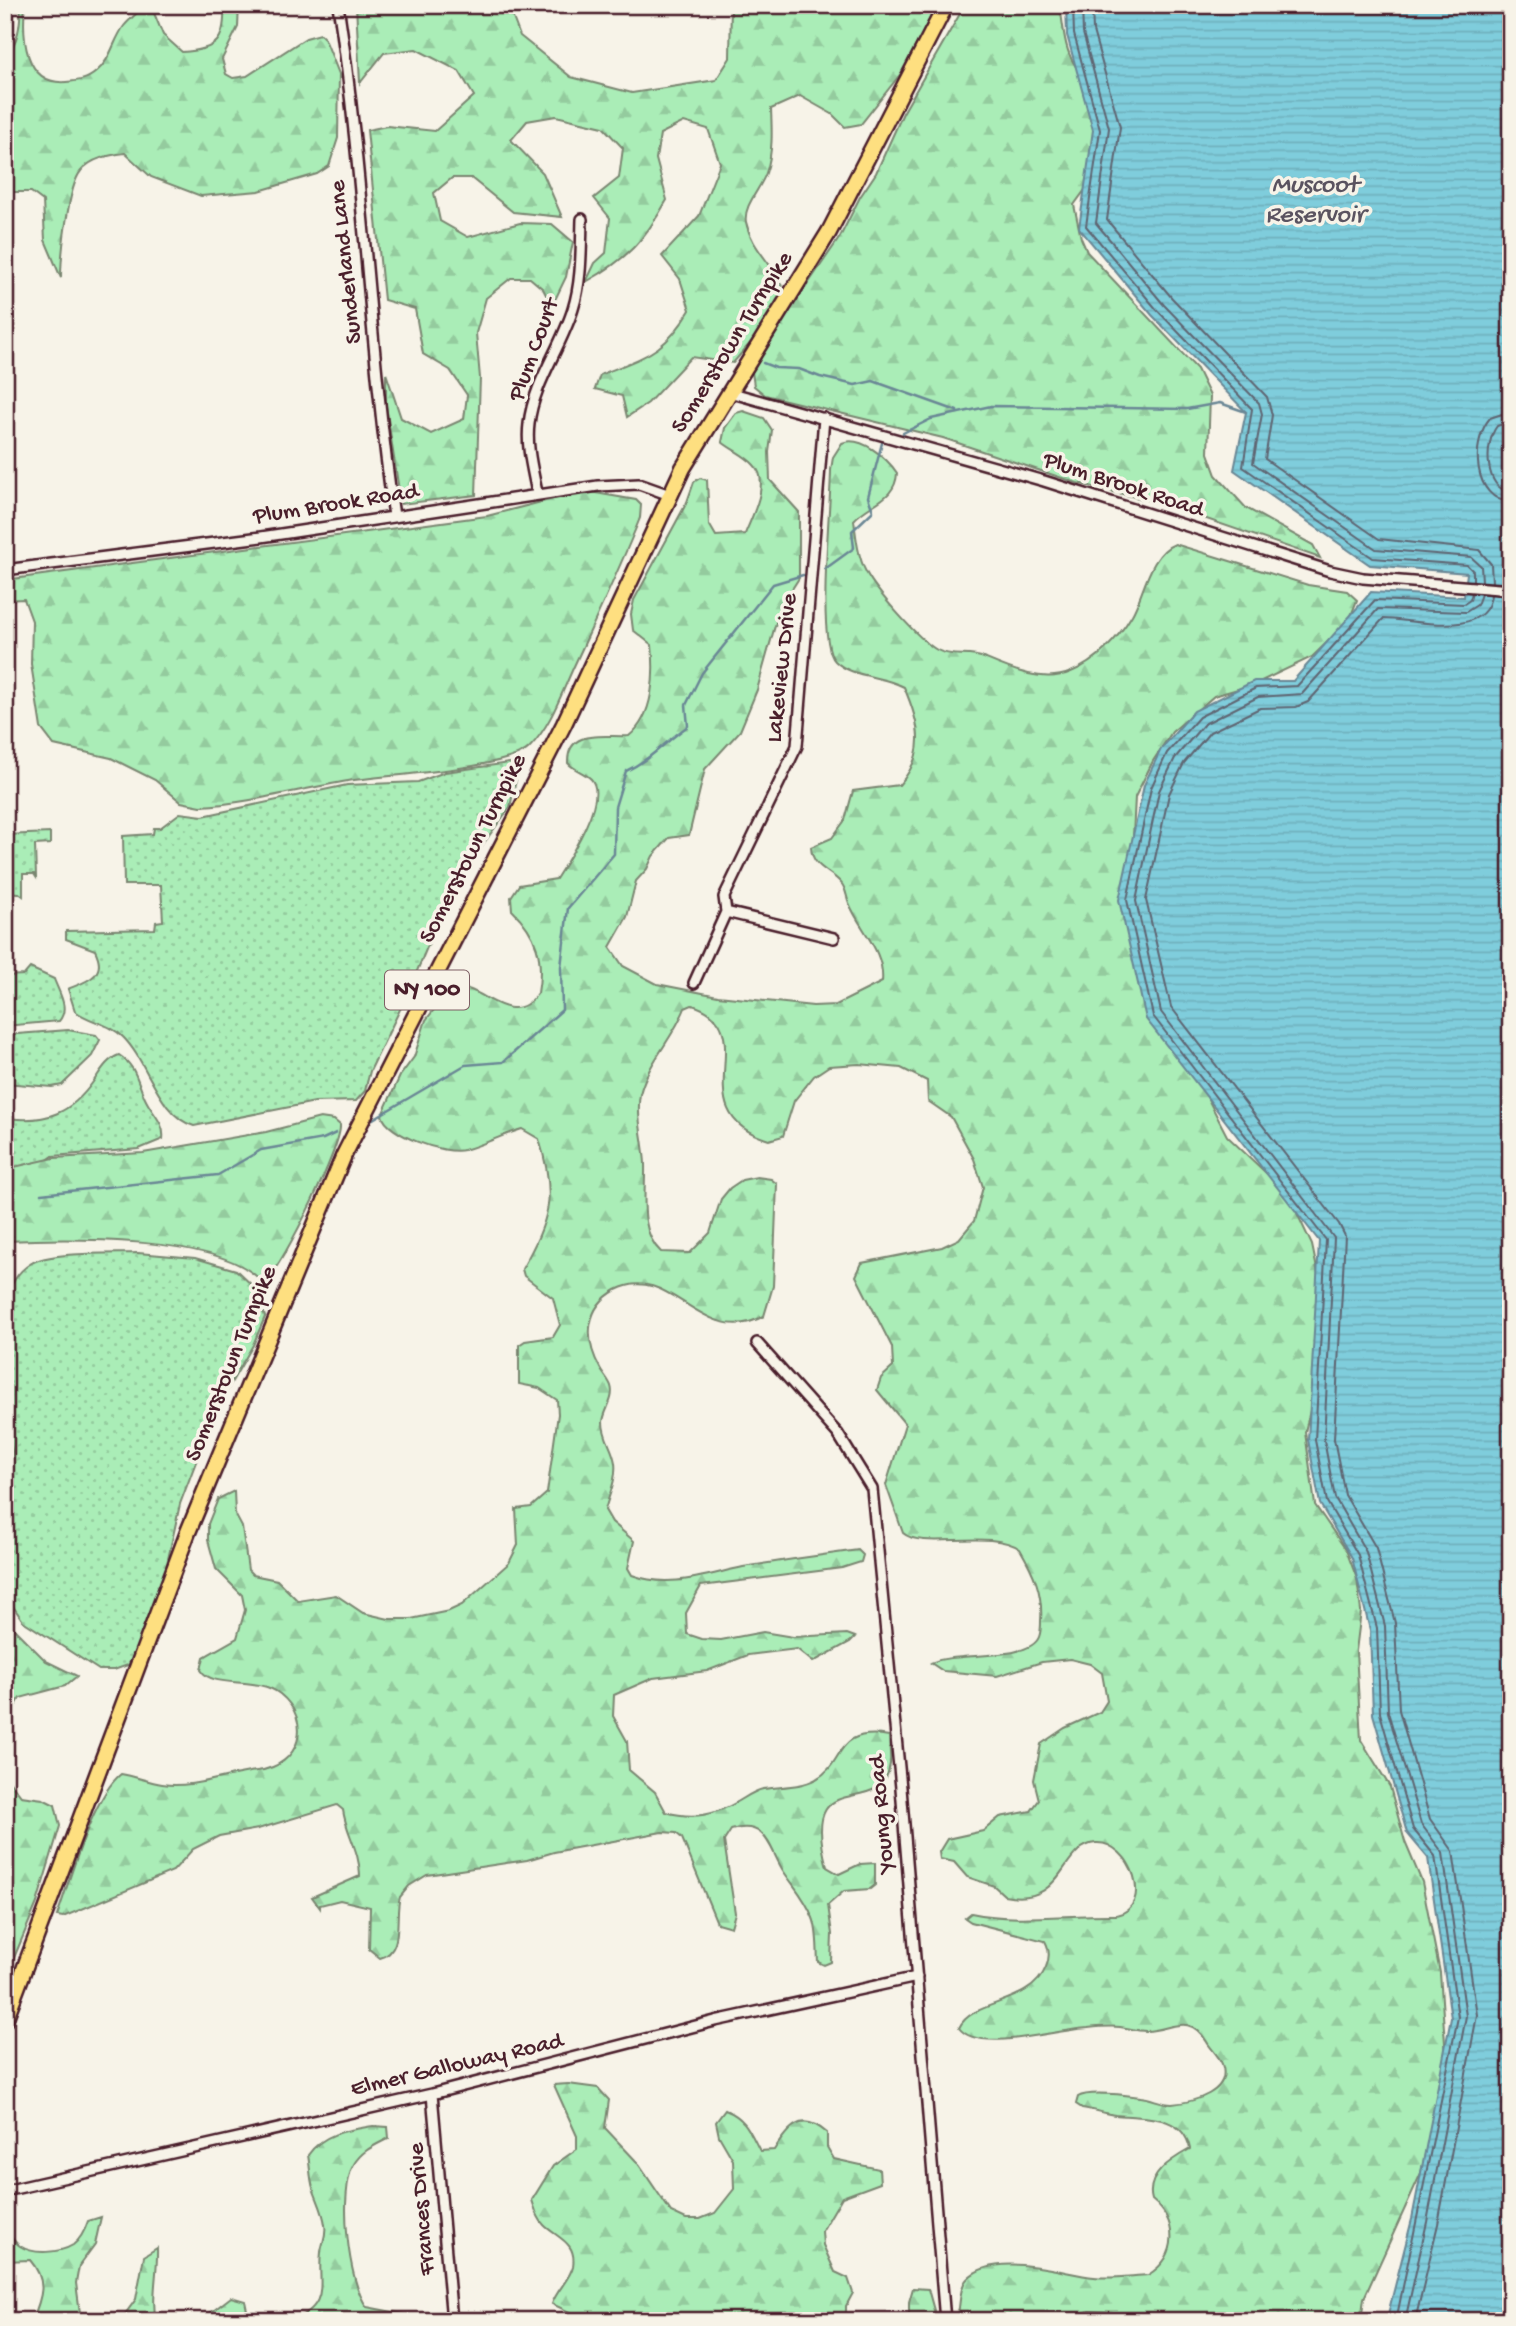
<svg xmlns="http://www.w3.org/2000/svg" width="1516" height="2326" viewBox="0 0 1516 2326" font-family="'Gochi Hand',sans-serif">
<defs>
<pattern id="grass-dots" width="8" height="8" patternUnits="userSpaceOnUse" patternTransform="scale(1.75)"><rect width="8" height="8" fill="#aaedb7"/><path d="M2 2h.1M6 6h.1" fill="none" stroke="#94cb9e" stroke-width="1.8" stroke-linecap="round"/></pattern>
<pattern id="forest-firs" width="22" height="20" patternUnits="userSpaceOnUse" patternTransform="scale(1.75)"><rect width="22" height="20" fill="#aaedb7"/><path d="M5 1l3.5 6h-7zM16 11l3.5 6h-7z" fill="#94cb9e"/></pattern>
<pattern id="water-rules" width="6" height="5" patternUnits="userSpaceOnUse" patternTransform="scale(1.75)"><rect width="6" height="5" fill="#7fcddc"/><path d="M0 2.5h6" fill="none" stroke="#6fb0bd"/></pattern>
</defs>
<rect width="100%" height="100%" fill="#f7f3e8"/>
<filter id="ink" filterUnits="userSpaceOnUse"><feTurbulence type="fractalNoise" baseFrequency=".0143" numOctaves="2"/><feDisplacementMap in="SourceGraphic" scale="14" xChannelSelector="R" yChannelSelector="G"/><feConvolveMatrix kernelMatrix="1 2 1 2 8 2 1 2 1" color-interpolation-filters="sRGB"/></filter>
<g filter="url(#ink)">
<!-- grass -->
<path fill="url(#grass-dots)" stroke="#7a8671" stroke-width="2" d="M509,763L516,766V780L510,807L453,885L407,995L370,1071L365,1091L356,1101L315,1102L194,1126C158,1115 149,1063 123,1037C111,1024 89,1022 75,1011L68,989C87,981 108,976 95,950L66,939V931L155,929L156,922L163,921L161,885H124L123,836L153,834L154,828H160L180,813L203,816L347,785L418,782L445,772Z
M50,833V844L35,845L36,877L34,874H23V896L19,893L5,892V835Z
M30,968L54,979C59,993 70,1008 59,1021L5,1026V976L24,975Z
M68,1030L96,1035L100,1040L92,1056L62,1085L52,1087L5,1083V1035Z
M119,1055C139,1068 137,1086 148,1104C155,1116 165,1125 163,1139L139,1149L53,1156L39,1166L5,1169V1114L9,1118C46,1123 71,1113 93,1082C101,1071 106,1060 119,1055Z
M138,1253L195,1258L236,1270L257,1290L265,1317L253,1345L216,1409L180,1504L162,1587L136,1653L128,1665L114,1670H99L23,1621L6,1596L5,1559L12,1451L5,1414V1299C11,1285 17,1272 30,1264C49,1251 114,1254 138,1253Z"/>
<!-- forest -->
<path fill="url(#forest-firs)" stroke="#7a8671" stroke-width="2" d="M21,5H25C22,37 24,85 66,82C78,81 87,80 96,72C111,60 113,41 124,26C128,21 134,16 139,11L154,13L163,35L182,52C217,50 226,41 224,5H239L238,27L222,59L226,74L233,78L247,76L306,38L320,34L325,39L339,74L338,138L329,166L317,174L259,191L201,196L151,177L125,153C110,155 91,158 81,171C68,186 61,256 61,278L45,240L43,201L31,192H10L5,196V58C19,41 20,26 21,5Z
M356,5H508L520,36L571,77L632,93L716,80L730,58L731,5H937L902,72L861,124L845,127L832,114L800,96L771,109C772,131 773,153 766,173C761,188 743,206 746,222C752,251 776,265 784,292L766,325L733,363L691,357L648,403L627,417L622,396L595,389L600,375C645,356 664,354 690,310L680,279L662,256L699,216L720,163L708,129L684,122L660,134L656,159L667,200C644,241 627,259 586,282L595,263L606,253L610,218L594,198L619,178L623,148L603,127L556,116L527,121L511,140L543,173L562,217L513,212L471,178H452L434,193L440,221L468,237L520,223L552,224L573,242L566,277L552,306L543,289L530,278H511L486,298L476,333L480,378L476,495L401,504L386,406V373L401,418L431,434L464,419L467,395L450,370L423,354L415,309L384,300L367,130L387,126L435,131L474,96L459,71L416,49L384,53L360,83Z
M965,5H1060C1067,57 1066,60 1104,98L1092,180L1074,205L1081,238L1087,252L1197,369L1210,396L1208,453L1216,475L1246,508L1313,545L1320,558L1160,503L1077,483L943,438L765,395L754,386L752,372L771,338L840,237L860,197L876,173L903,113Z
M743,411L764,418L772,430L769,452L770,480L799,512V578L780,608L757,690L740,731L705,769L689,835L669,838L653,856L647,869L636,881L627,917L610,947L623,966L657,984L718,996L813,1006L836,1005L882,982C885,951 860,930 849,903C846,896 846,888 841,883C830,870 812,868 811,847L832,838L845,820L853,791L899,785C928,753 919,722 904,687C882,675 852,678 835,661C816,643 831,503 831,470L833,457L842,443C861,435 887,458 897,473C896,500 869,503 854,520C856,537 858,557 866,572C876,591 919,640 937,650C952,658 969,652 984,658C1010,669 1043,684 1071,672C1096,662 1118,639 1132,615C1144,594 1150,553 1175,544L1308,585L1347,591L1357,600L1349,621L1312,657L1255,684L1214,696L1172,732L1153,761L1135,797L1132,856L1194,1072L1227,1136L1288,1194L1312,1245L1323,1298L1314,1393L1305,1432L1315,1505L1346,1550L1357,1579L1361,1611L1356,1651L1361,1740L1390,1787L1405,1842L1422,1882L1440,1973L1446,2057L1421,2173L1364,2298L1361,2321H1129L1111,2312L1089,2311L1062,2321H957C960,2309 959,2287 967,2279C995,2250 1059,2273 1094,2277C1111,2279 1130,2276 1148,2275C1179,2256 1178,2221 1152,2200C1145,2175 1172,2159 1190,2149C1183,2113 1142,2118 1115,2115C1104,2113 1093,2110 1082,2108L1076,2104L1078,2097C1089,2090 1126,2095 1141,2097C1151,2098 1162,2104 1172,2104C1194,2102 1232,2092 1222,2064C1219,2056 1211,2049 1207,2042C1189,2012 1172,2030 1146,2031C1136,2031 1129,2028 1120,2027C1110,2026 1098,2027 1088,2028C1059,2029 978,2054 959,2028C972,1999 1031,2006 1046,1967C1050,1958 1050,1950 1045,1941L971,1922L965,1918L971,1913C1019,1923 1067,1914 1116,1915C1155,1908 1131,1841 1096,1843C1059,1846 1066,1908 1004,1895L994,1886L967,1877L954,1862L940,1859L939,1852L947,1839L983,1831L1000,1817L1031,1811L1039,1800L1034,1780L1041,1744L1065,1728L1100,1712L1107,1701L1102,1673L1090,1664L1070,1659L1042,1662L997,1676L943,1671L931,1663C954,1651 1029,1662 1039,1637C1041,1632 1041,1626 1041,1621C1043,1593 1034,1573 1020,1549C990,1528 923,1551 903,1533L886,1485L905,1424L877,1390L881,1378L893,1367L892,1347L856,1276L862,1263L942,1247L959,1239L974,1221L983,1187L974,1159L951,1117L928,1101L927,1081L901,1068L859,1064L829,1066L814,1076L794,1101L783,1136L769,1140C677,1113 767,1027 692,1005L685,1008C673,1039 648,1062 640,1094C636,1117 644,1142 645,1164C646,1192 638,1231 661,1252L690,1253L710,1233L721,1199L730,1188L742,1180L757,1177L771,1179L777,1184L773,1286L764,1316C702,1350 671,1261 616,1290C585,1307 584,1339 600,1368C603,1374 609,1380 611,1386C615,1399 604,1410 603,1422C603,1438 613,1448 615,1463C617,1478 609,1495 605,1510L612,1522L634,1541L628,1568L632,1575C670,1589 705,1575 743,1567C779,1561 815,1556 851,1551L858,1550L863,1555L861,1562L842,1568L701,1586L686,1613L687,1634L702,1639L721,1640L763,1632L793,1637L847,1634L855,1637L850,1642L813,1662L797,1649L748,1655L707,1671L653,1678L614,1695L613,1716L627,1741L629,1770L655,1792L666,1812C694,1820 715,1815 739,1801C746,1797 754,1791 763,1789C780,1786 800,1788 816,1779C846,1763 833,1727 889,1736C889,1745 891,1755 890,1764C882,1823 798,1760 827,1867L839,1874L860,1864L875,1863V1885L870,1889L844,1891L828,1905L832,1934L831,1962L824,1965L818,1962C817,1948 818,1930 813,1918C805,1898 795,1888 784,1872C769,1849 768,1819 731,1830L724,1841L735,1913L731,1927L717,1923L682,1838L676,1833L662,1832L554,1852L527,1860L427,1875L409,1886L400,1897C394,1916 405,1952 380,1958L369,1949L370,1907L340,1900L320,1905V1908L312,1897L360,1876C360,1851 346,1833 343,1810L337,1805L258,1829L219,1836L193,1849L173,1871L63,1917L57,1916C70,1880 92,1797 121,1774C135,1776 148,1782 162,1784C193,1789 227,1774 257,1771C301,1766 313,1721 280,1694C257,1675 213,1690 201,1670L204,1657L237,1638L245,1610L242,1595L216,1569L208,1540V1524L218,1499L234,1491L235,1514L242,1527L248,1570L253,1575L277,1580L298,1601L336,1595L363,1613L389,1619H411L449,1611L462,1605L509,1563L518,1545L516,1509L531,1507L547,1493L558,1414L557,1400L539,1388L519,1384V1345L525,1341L553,1337L560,1325L553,1298L524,1276L522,1269C550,1218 557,1197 539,1139L522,1129C502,1135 483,1145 464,1150C446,1155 386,1135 382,1115L400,1076L414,1057L426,1020L451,988C481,980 509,1033 538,993C544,959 537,934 512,910L511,897L519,885L556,879C567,862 609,798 591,779C584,772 574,770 568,763C567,727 607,738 629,736C654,716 655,674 652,645L633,630L631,614L634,600L687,502L694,482L700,478L707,480L709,524L716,536L745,534C752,516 771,482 754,465C746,456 732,450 722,442L725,428L736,413Z
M584,491L636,500L641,505L640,518C620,568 597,616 575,664C562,692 551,726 529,748C508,769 384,775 348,781C299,789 251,803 201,806L181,802L155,780L111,758L54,745L41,728L31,664L32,621L24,599L5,600V580L487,516Z
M320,1118L334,1120L340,1125C342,1146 284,1263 267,1279L261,1281C222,1235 63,1238 5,1241V1169L54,1158L143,1153L266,1132Z
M5,1620L46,1661L77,1676L65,1686L20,1698L10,1717L5,1752Z
M5,1764L7,1778L21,1796L43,1799L55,1805L60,1826L37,1903L5,1979Z
M568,2084L598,2088L609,2100L605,2128L637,2162L671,2212L686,2219H700L715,2213L734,2189L733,2160L719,2136L716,2122L725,2110C746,2118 750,2132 760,2151L774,2150C788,2128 801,2110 827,2133V2147L834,2159L879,2169L880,2183L842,2197L822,2231L823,2245L835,2272L848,2278L853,2293L846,2306V2321H578L576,2315L552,2304C556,2291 570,2279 573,2266C577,2242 557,2238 544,2225C537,2218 535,2209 532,2200L553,2166L577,2149V2136L554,2085Z
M373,2126L388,2127L389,2138C376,2145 362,2150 354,2164C338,2190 348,2283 367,2307L413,2316L415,2321H292C332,2304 317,2283 321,2252C322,2243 327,2235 325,2225C324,2213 317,2200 313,2188C310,2178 310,2166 308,2155C323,2133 348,2130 373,2126Z
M101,2217L95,2244L79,2266L76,2283L80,2313L87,2321H32C42,2297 48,2281 30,2260L5,2261V2230C10,2235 14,2242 20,2246C33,2255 60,2253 73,2245C81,2239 85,2230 88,2221Z
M157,2248C158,2272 151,2297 156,2321H120L136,2299L144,2256Z
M913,2288L928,2289L937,2321H909V2302Z
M231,2297L245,2301L248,2315L255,2321H200Z"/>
<!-- water -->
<path fill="url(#water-rules)" stroke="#6a8795" stroke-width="2" d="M1066,5H1511V431C1503,447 1504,467 1511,483V2321H1390L1388,2314L1412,2219L1451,2018L1428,1858L1407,1833L1373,1714L1370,1630L1352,1558L1320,1504L1308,1440L1319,1241L1146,1019L1119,900L1144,785L1161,749L1194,711L1254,681H1293L1371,592L1464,597L1467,573L1370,565L1234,470L1246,412L1152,315L1079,228L1093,130L1067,35Z"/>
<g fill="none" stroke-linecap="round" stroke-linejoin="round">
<!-- shore -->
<path stroke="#5f6572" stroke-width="2" d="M1073,5L1074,34L1100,130L1086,226L1158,311L1252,409L1243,467L1373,558L1467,565L1473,571V581
M1082,5L1083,33L1109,128L1096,223L1164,305L1259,403L1262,414L1253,463L1376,549L1471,557L1481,566L1482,581
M1092,5L1093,31L1120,127L1107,220L1172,298L1267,397L1272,415L1265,459L1379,539L1479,550L1491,564L1492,582
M1511,411L1490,418C1470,441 1473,501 1511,502
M1511,421L1497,426C1484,443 1484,490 1511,492
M1396,2321L1458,2017L1435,1856L1413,1829L1380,1713L1377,1628L1358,1555L1327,1502L1315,1440L1326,1240L1153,1016L1127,900L1151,788L1167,753L1199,717L1256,688L1297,686L1375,600L1464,604L1470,600L1472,593
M1405,2321L1427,2222L1466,2016L1443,1853L1421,1824L1388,1712L1385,1626L1366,1552L1335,1498L1324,1440L1334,1238L1161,1012L1136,901L1159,791L1175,758L1204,724L1258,697L1302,694L1378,609L1466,612L1477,605L1481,594
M1415,2321L1438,2224L1477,2015L1453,1851L1430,1819L1399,1710L1395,1623L1376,1548L1345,1495L1334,1439L1345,1236L1339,1224L1171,1007L1146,900L1169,794L1184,763L1210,732L1260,708L1296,707L1308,702L1383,619C1415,619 1486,640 1491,595"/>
<!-- stream -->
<path stroke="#6a8795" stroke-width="2.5" d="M763,363L776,368L799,369L820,377L855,385L873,381L957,411
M903,433L931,419L991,406L1187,409L1220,403L1246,412
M825,569L854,548L852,531L873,511L868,497L882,443
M373,1119L465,1065L503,1062L562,1010L561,967L568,908L614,854L615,807L626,771C650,760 666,741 688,726L686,705L702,673L773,584L803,575
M41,1194L218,1175L261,1150L323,1139L336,1133"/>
<!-- minor casing -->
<g stroke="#4a1f2b" stroke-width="14">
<path id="minor" d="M338,5C364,175 369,347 394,516
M729,392L1044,481L1330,571L1363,578L1511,590
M537,493C533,471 526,447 529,424C533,384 561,348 573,309C582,281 581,249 582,219
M5,570L261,537L598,486L639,484L670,495
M726,912L834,938
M694,983L726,912L724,897L797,746L824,418
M757,1343L838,1434L872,1489L901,1788L945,2321
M432,2094L452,2321
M5,2191L432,2094L715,2021L917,1977"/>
</g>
<!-- primary casing -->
<g stroke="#4a1f2b" stroke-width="19">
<path id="primary" d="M5,2020L188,1532L344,1155L564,724L683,468L829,232L946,5"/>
</g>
<!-- minor -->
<use href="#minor" stroke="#f7f3e8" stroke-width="9"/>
<!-- primary -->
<use href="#primary" stroke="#fedf80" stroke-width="14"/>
</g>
</g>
<g text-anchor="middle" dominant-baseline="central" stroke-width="7" stroke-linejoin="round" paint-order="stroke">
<!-- shield labels -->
<rect fill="#f7f3e8" stroke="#7e5f64" stroke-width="2" x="385" y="970.5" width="84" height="39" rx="5"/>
<g font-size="23" font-weight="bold" fill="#4a1f2b">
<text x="427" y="990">NY 100</text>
</g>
<!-- street labels -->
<g font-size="24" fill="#4a1f2b" stroke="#f7f3e8">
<text transform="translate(347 262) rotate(-96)">Sunderland Lane</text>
<text transform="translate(733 343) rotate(-58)">Somerstown Turnpike</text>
<text transform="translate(535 350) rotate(-70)">Plum Court</text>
<text transform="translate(1123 486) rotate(18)">Plum Brook Road</text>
<text transform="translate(336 505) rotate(-9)">Plum Brook Road</text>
<text transform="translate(783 668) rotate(-84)">Lakeview Drive</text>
<text transform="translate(474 849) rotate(-63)">Somerstown Turnpike</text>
<text transform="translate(232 1364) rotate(-68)">Somerstown Turnpike</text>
<text transform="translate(883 1814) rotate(-95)">Young Road</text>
<text transform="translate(457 2066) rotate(-13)">Elmer Galloway Road</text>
<text transform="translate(423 2209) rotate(-95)">Frances Drive</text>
</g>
<!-- water labels -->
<g font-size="26" font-style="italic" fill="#5a5360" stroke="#f7f3e8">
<text x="1315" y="186">Muscoot<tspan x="1315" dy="30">Reservoir</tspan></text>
</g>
</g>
<!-- margin -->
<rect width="1516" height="2326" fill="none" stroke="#f7f3e8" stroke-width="28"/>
<rect x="14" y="14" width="1488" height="2298" fill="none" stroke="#4a1f2b" stroke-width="2.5" filter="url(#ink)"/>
</svg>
